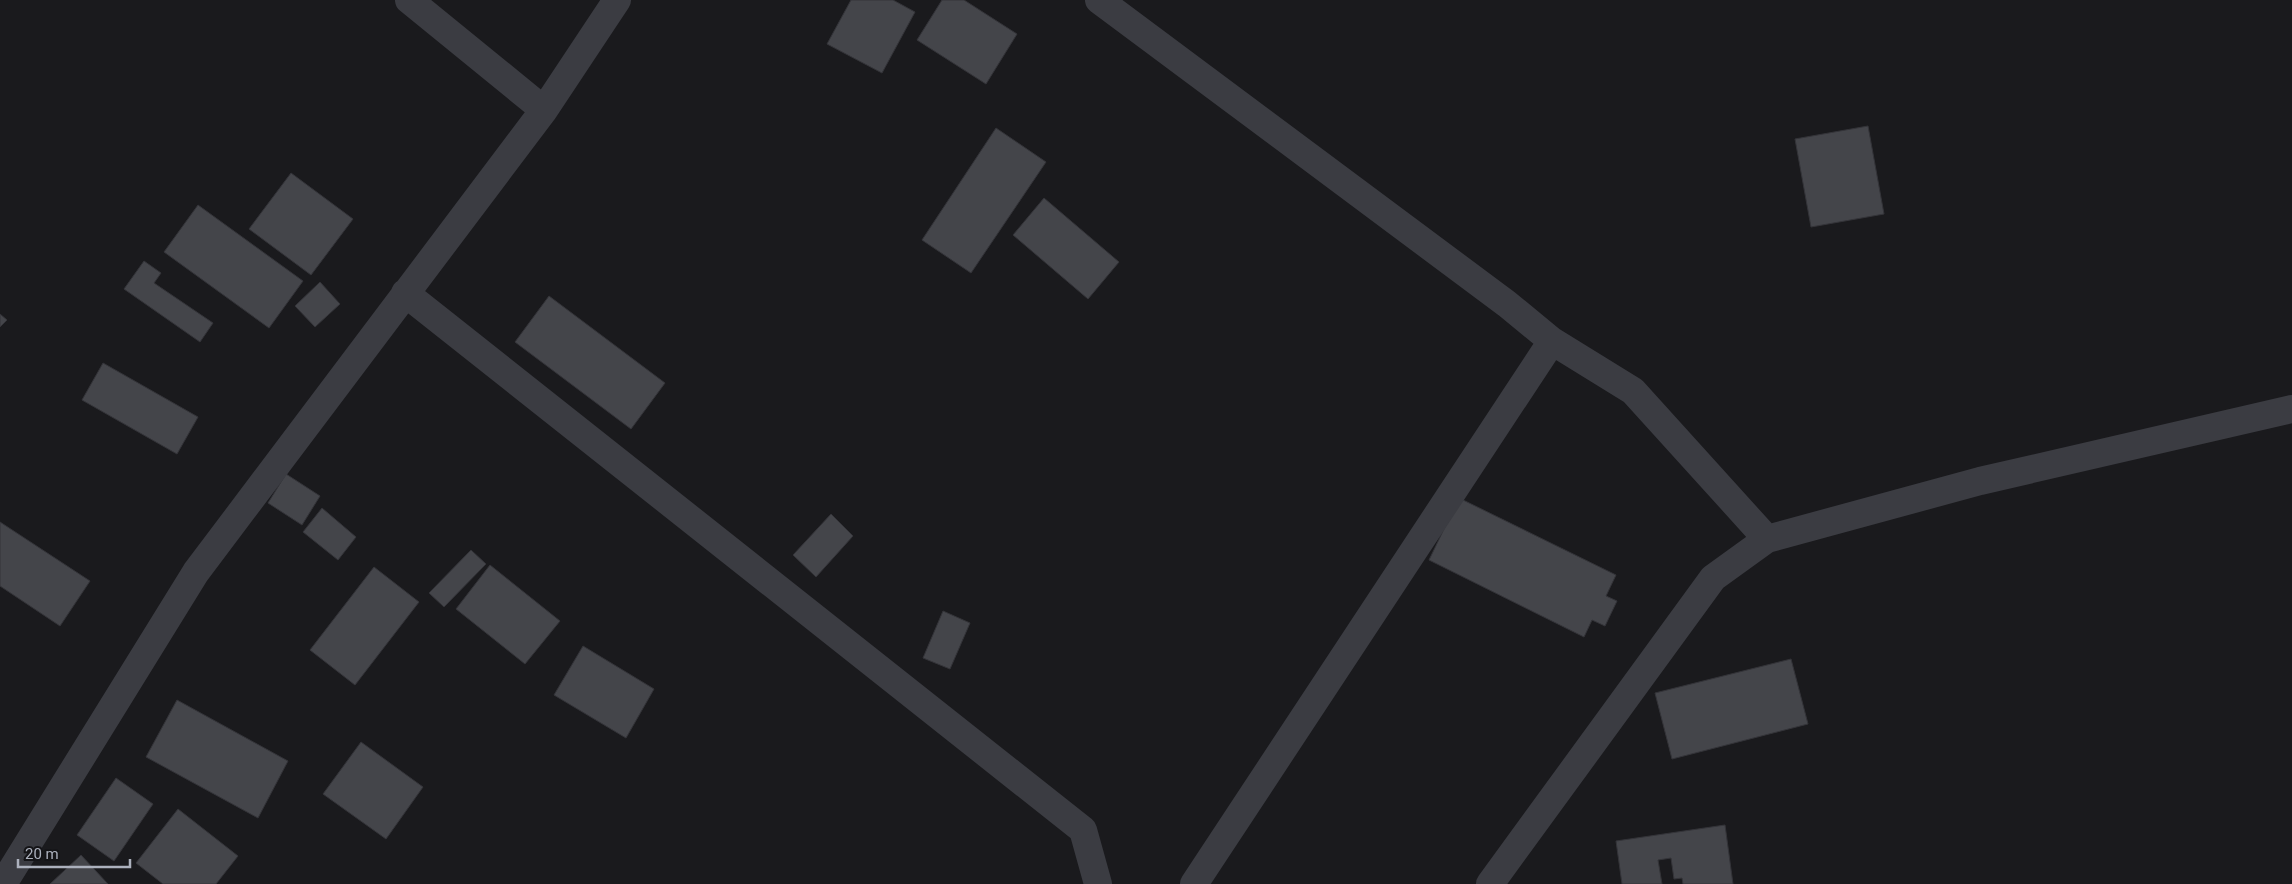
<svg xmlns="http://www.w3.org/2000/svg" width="2292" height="884" viewBox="0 0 2292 884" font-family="Roboto,sans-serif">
<rect width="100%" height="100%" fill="#1a1a1d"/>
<!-- building -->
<path fill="#44454a" stroke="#343439" d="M851,0H893L915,12L882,73L827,44Z
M942,0H964L1017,34L986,84L917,40Z
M1868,126L1884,214L1811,227L1795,139Z
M996,128L1046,162L971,273L922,240Z
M291,173L353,219L311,275L249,229Z
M1044,198L1119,262L1088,299L1013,235Z
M198,205L303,281L269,328L164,252Z
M144,261L161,273L154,283L213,323L200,342L124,289Z
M320,282L340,304L315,327L295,306Z
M549,296L665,383L631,429L515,342Z
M0,314L7,320L0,327Z
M103,363L198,417L177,454L82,400Z
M286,474L320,496L302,525L268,503Z
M1459,498L1616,575L1606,596L1617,601L1605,626L1592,620L1584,637L1429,560Z
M322,508L356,537L338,560L303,532Z
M831,514L853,536L816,577L793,555Z
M0,522L90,581L60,626L0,586Z
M471,550L486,564L444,607L429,593Z
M490,565L560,621L525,664L456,609Z
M374,567L419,602L355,685L310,650Z
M943,611L970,623L950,669L923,658Z
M583,646L654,689L626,738L554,695Z
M1791,659L1808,724L1672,759L1655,693Z
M177,700L288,761L258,818L146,757Z
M361,742L423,787L386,839L323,794Z
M116,778L153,804L114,861L77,835Z
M178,809L238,856L216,884H163L136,863Z
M1725,825L1733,884H1683L1682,878L1674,879L1671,858L1658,860L1662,884H1622L1616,841Z
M81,855L108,884H50Z"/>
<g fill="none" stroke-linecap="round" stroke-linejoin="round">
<!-- minor -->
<path stroke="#3b3c42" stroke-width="28" d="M409,0L544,110
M1099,0L1507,304L1552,341L1633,391L1767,539
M405,293L1083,830L1098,884
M3,884L196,572L544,110L617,0
M1194,884L1552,341
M1490,884L1713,578L1767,539L1980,481L2292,409"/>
</g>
<!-- scale -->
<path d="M18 859v8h112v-8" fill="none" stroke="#acb1bd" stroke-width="2.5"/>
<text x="25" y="859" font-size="15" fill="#acb1bd" stroke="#151518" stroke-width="4" paint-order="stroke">20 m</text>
</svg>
